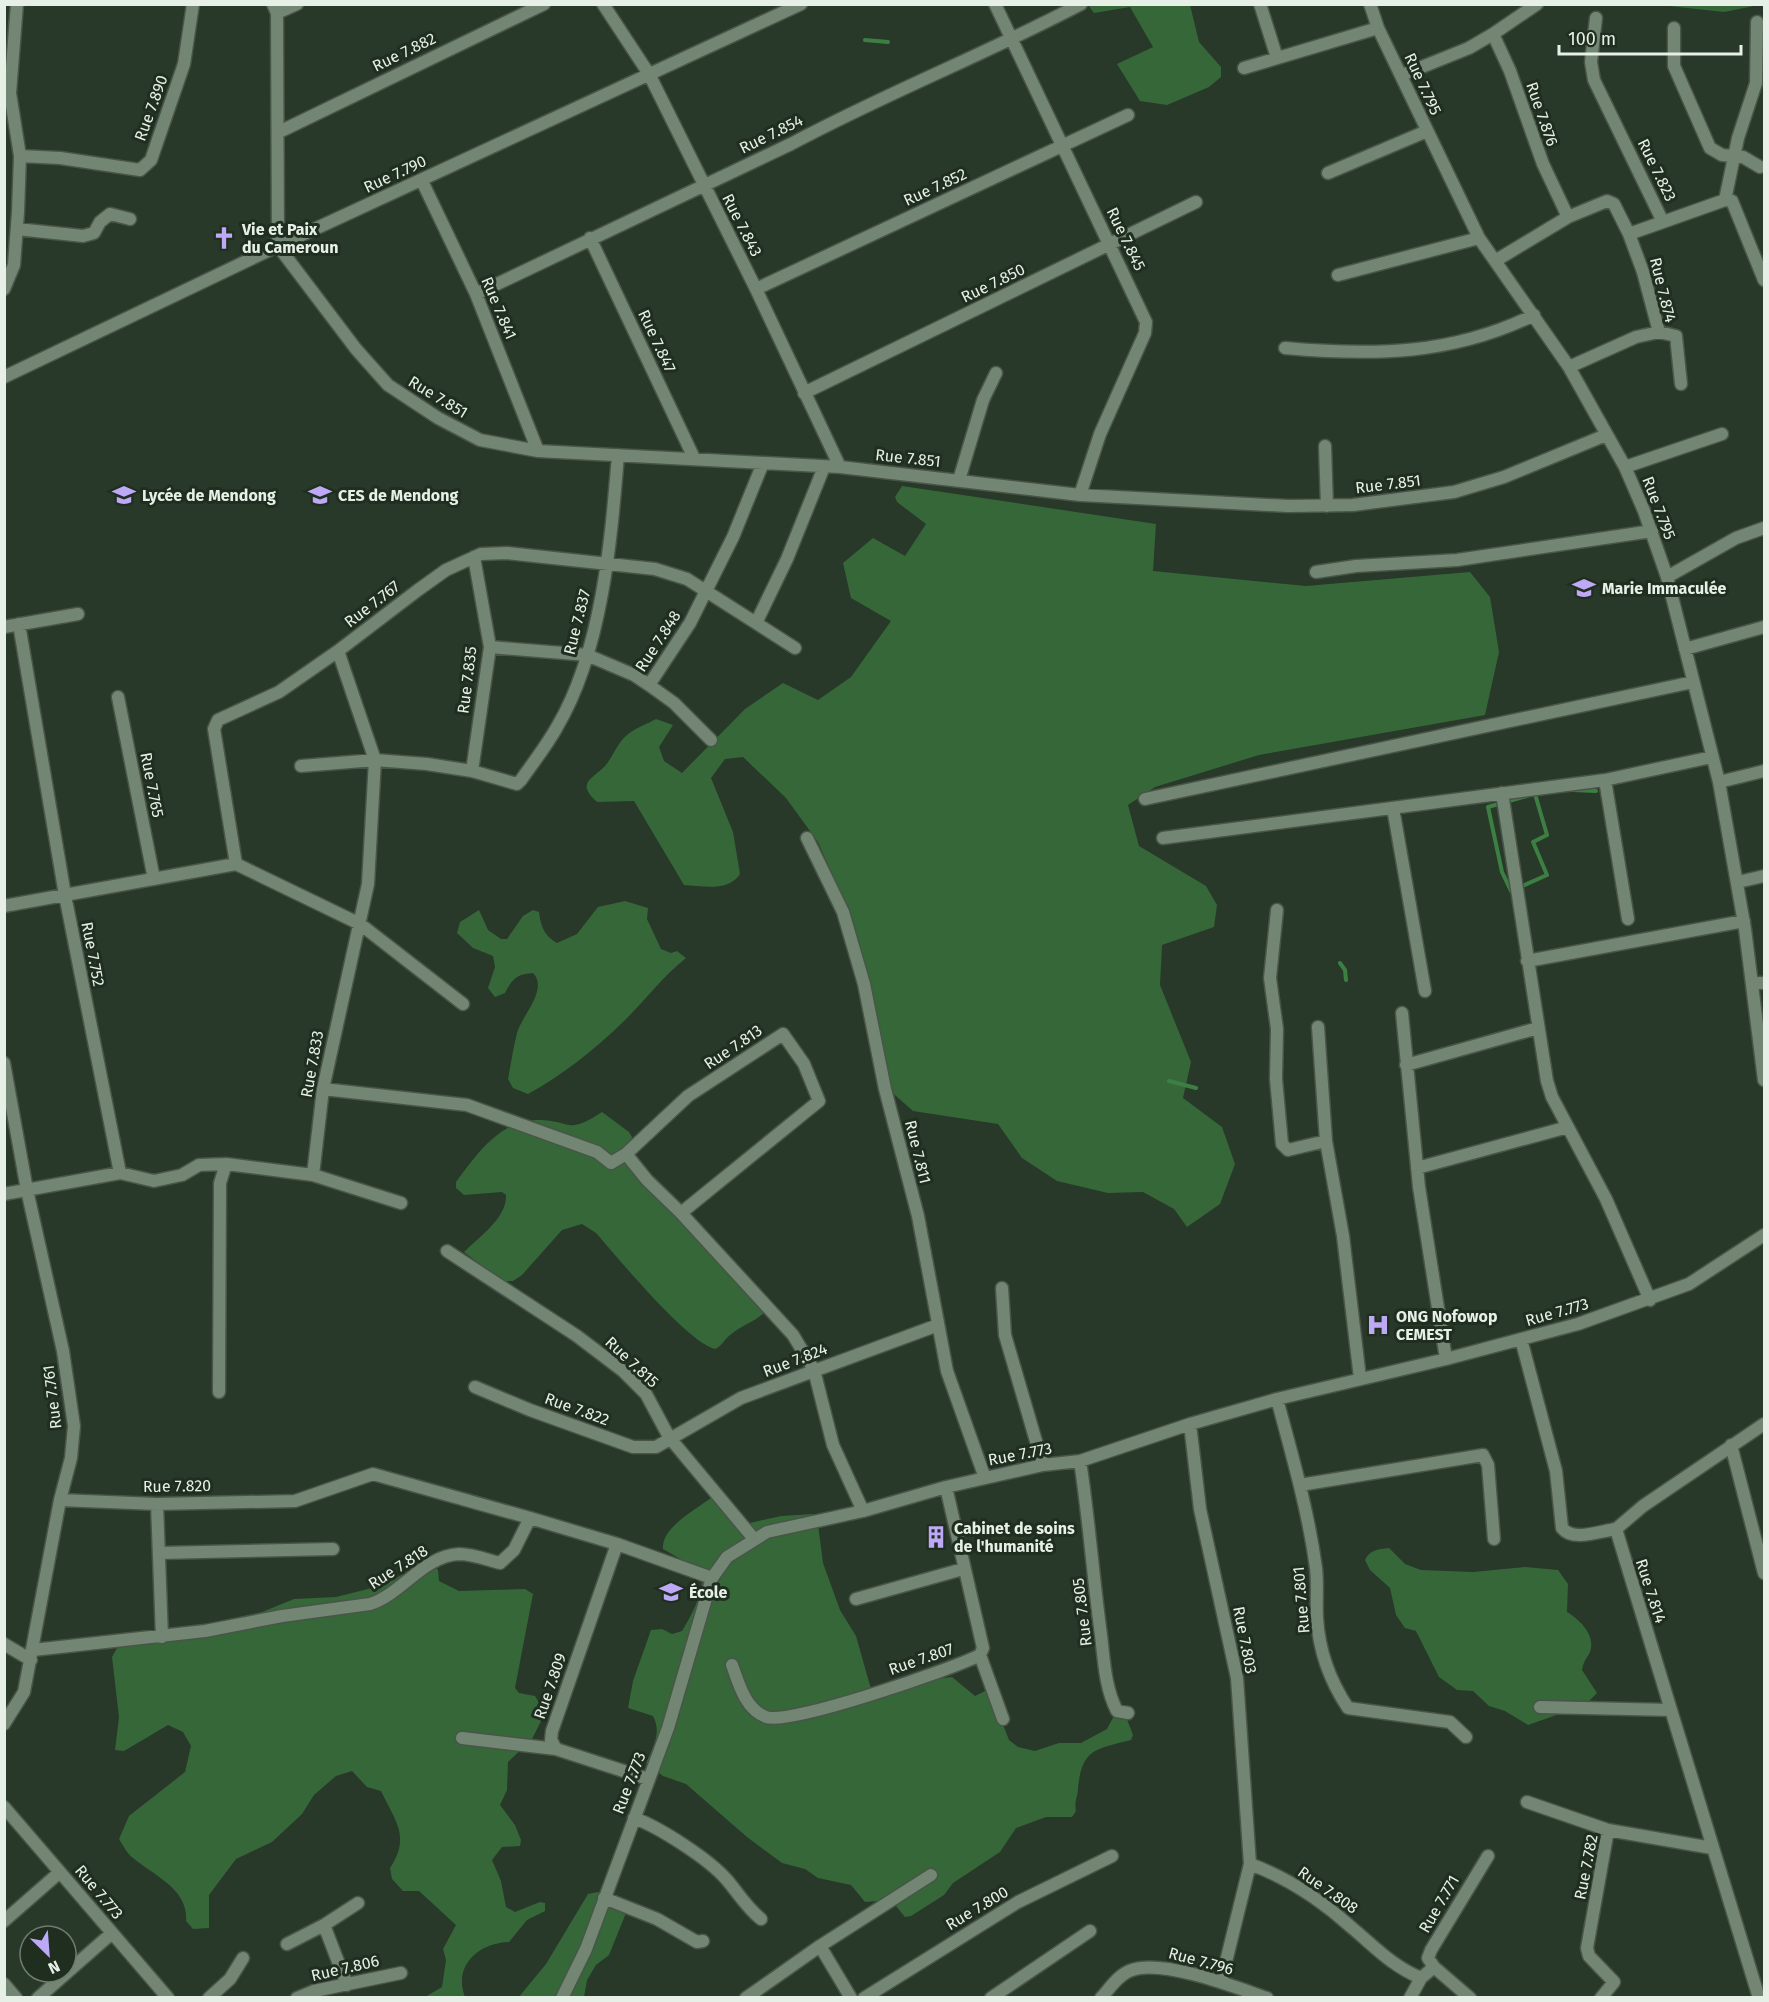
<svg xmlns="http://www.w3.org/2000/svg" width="1769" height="2002" viewBox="0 0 1769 2002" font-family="'Fira Sans',sans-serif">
<rect width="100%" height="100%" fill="#283829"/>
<!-- green -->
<path fill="#366739" d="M1764,4L1724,12L1660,5V4Z
M1088,5H1190L1199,42L1221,67V77L1209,87L1167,105L1140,101L1117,64L1153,47L1130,7L1094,13Z
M902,486L1156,524L1153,571L1306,586L1470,572L1490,597L1499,652L1485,715L1259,755L1155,787L1128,805L1139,846L1206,886L1217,905L1214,927L1162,945L1160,985L1191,1062L1183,1098L1222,1127L1235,1164L1220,1204L1187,1227L1174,1209L1143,1192L1108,1193L1057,1181L1022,1158L998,1124L913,1111L887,1088L871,1000L836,883L818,842L786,798L743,757L725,759L711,778L733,832L740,874C729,892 702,886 684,885L634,801L597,802C576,783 591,780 605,766C613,757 617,743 627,735C635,728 647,724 656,719L673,725L659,747L664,761L682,773L745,709L783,683L818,700L851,677L891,621L851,598L843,563L873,538L905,556L926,524L897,502L895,497Z
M625,901L648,908L647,919L661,949L671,953L677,951L686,958C661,978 643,1003 621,1024C593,1051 561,1076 528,1094L513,1088L508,1079C511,1064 513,1048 517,1033C521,1017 549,989 533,973C517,974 512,979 505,993L495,997L488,988L495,967L493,956L473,948L457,933L460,922L479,910L488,930L501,939H507L523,916L533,910L539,912C541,927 544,935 557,943L577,934L598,907Z
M602,1112L629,1132L632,1137L630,1147L645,1179L767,1310C756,1322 741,1325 729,1336C724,1340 722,1346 715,1349C688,1343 618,1258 596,1233L582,1224L562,1230L522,1275L513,1281H502L464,1252C479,1237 507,1218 506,1195L502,1192L464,1195L456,1188V1182C476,1155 500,1120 537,1120C573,1120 565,1136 602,1112Z
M712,1497L737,1526L781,1516L813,1514L818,1524L823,1563L840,1610L856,1636L873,1696L913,1682L952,1677L975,1696L985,1691L991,1694L1009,1740L1018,1747L1035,1751L1059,1743H1081L1107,1729L1115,1714H1125L1133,1735L1131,1740C1095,1749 1082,1749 1078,1788C1078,1797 1074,1801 1076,1811L1072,1817H1046L1016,1828L1000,1852L953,1883L944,1895L911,1916L905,1917L891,1900L865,1902L851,1885L818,1878L805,1869L782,1863L747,1837L686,1784L663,1776L646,1763C653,1747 662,1733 653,1716L628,1708L633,1681L651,1630L662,1629L672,1634L682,1631C693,1613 705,1590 702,1568L682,1560L663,1549C661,1527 697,1509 712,1497Z
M1389,1548L1405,1564L1421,1570L1473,1572L1525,1567L1558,1570L1568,1584L1567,1612C1580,1620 1596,1635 1590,1652C1587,1658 1583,1662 1582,1670L1597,1693L1585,1705L1528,1725L1505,1711L1489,1706L1473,1691L1457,1690L1439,1677L1416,1631L1405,1628L1396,1615L1390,1588L1370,1570L1365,1560C1369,1550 1379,1549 1389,1548Z
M417,1566H433L438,1570L439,1581L459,1591L525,1589L533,1594L515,1688L519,1693L535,1696L545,1713L532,1739L508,1762L507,1790L500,1805L515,1825L521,1840L520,1846L502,1847L492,1860L501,1881L506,1907L515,1912L540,1902L545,1903V1911L527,1920L509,1942C478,1943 453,1966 465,1997H425L442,1987L446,1960L443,1949L456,1925L419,1891H403L392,1879L390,1868C411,1836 395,1821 381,1791L367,1787L352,1771L336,1776L314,1795L302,1814L272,1842L236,1859L209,1895V1928L193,1929L186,1921C189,1889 153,1875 133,1858C127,1854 123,1845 119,1839L129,1816L185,1772L191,1746L183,1732L168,1725L124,1751L115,1750L119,1717L112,1657L117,1648L164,1639L182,1629L262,1612L294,1599L336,1597L384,1585Z
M598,1892L627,1907L626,1913L609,1955L596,1965L587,1980L584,1997L518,1998L546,1964L588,1894Z"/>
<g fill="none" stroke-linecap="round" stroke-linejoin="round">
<!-- stream -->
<path stroke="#3d7f43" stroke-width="4" d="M865,40L888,42
M1573,790L1596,791
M1527,796L1488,807L1502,872L1511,891L1547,875L1533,842L1547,835L1535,794
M1340,963L1345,970L1346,980
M1169,1081L1196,1088"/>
<!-- minor casing -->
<g stroke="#485548" stroke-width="15">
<path id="minor" d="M273,4L277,13L278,246L356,349L388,385L438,418L480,440L538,451L840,467L1080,495L1288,506L1353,505L1454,492L1504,477L1606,435
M603,4L649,74L756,289L840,467
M995,4L1146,322L1145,333L1100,434L1080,495
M1260,4L1277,58
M1370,4L1378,28L1479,238L1569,367L1625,467L1644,511L1667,577L1719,782L1745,929L1764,1080
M277,13L297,4
M1596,18L1591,62L1594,80L1663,222L1725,200L1732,201L1764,280
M1674,28V66L1710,148L1722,155L1743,157L1760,167
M1493,34L1537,4
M1244,68L1378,28
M1402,75L1469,48L1493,34L1510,71L1543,164L1568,217L1495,261
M279,132L544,4
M20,156L60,158L140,170L151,160L184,64L193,4
M1328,173L1427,131
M422,181L476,294L538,451
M1725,200L1738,138L1756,83L1757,22
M1568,217L1607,201L1614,204L1629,234
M17,229L83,236L94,233L100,222L110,214L130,219
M590,238L694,458
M1338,275L1479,238
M4,289L14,265L18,212L20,156L10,93L17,4
M756,289L1128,115
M476,294L791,144C886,93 986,54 1081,4
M1659,332L1676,336L1681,384
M1285,348C1374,356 1452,355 1534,315
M1569,367L1636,337L1659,332L1643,272L1629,234L1663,222
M4,377L278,246L801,4
M804,393L1196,202
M1325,446L1327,506
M1625,467L1722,434
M959,480L983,400L996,373
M1316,572L1356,566L1457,560L1652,531
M1667,577L1736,538L1764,528
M756,623L795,648
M19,624L65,895L120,1173
M4,627L78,614
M490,647L587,655L634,675L649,685L690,623L733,537L763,463
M1685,649L1764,627
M649,685L674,703L711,740
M118,697L154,879
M301,766L375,760L427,764L472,771L517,784L521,780C533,763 547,745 557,727C602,651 611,541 618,455
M472,771L490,647L474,557
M1605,780L1628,919
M1719,782L1764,771
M1502,793L1547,1081L1552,1097L1606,1199L1650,1300
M1145,799L1693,682
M1393,808L1425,991
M807,838L843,912L864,984L885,1089L918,1216L947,1371L985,1478
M1163,838L1605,780L1712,757
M236,864L214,729L218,720L279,692L338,651L418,590L446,570L481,554L507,553L655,569L687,579L756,623L787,559L824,467
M236,864L360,924L463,1004
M1738,882L1764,876
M4,906L236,864
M1277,910L1270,978L1277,1029L1276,1079L1282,1144L1288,1150L1326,1141
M1527,961L1744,921
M1752,983H1764
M1402,1013L1419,1187L1446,1359
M1318,1027L1326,1141L1343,1236L1360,1378
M4,1063L27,1190L63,1351L74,1426L71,1458L60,1500L24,1692L4,1724
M1406,1065L1538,1028
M323,1089L467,1105L597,1152L611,1163L626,1154
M1417,1168L1568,1127
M313,1175L401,1203
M4,1194L120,1173L154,1181L182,1175L199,1165L226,1164
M681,1213L647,1180L626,1154L688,1096L783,1034L804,1064L819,1101L681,1213L793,1335L814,1370L833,1445L863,1511
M447,1251L577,1336L623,1371L646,1394L669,1437L754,1539
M1002,1288L1005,1335L1043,1465
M1521,1339L1556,1471L1562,1528C1573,1542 1600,1531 1616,1529
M475,1387L530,1410L633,1447H656L741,1398L938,1325
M219,1392L220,1183L226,1164L313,1175L323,1089L368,884L375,760L338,651
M1277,1399C1292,1455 1308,1510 1316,1568C1318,1585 1316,1602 1317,1618C1319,1651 1330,1681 1348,1708L1450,1722L1466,1737
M1190,1424L1200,1509L1237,1678L1250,1864
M1731,1445L1764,1573
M1080,1461C1089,1519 1093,1577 1101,1635C1104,1660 1105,1688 1117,1711L1128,1713
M1300,1485L1483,1455L1488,1465L1494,1539
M60,1500L157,1504L295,1501L373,1474L530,1518
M157,1504L162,1637
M617,1544L552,1731L551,1740L556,1749L648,1779
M159,1553L333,1549
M856,1599L963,1569
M4,1644L31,1660
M33,1650L205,1631L282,1616L370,1604C402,1594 423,1556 459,1554C472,1554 488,1560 500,1563L514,1550L530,1518L617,1544L712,1578
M980,1655L1003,1719
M732,1665C739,1684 745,1709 766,1717C788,1726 953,1669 980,1655L983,1648L946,1487
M1540,1707L1671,1710L1616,1529L1643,1506L1764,1424
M1671,1710L1759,1998
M462,1738L556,1749
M1527,1802L1608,1830
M4,1807L168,1998
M634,1818C659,1827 709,1859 727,1880C739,1894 746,1907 761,1919
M604,1898L657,1919L697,1942L703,1941
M4,1921L60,1872
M287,1944L324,1925
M820,1946L931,1875
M1434,1967L1470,1998
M1221,1982L1250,1864C1288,1878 1321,1900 1351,1927C1375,1947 1392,1966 1421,1978
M4,1984L16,1998
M347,1985L324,1925L358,1903
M38,1998L112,1933
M209,1998L230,1979L243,1958
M297,1998L314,1991L401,1973
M562,1998L586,1949L668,1728L712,1578L727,1557L767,1532L863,1511L946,1487L1043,1465L1080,1461L1190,1424L1277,1399L1446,1359L1578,1324L1689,1284L1764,1235
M746,1998L820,1946L851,1998
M864,1998L1018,1902L1112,1856
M991,1998L1090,1931
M1101,1998C1110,1988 1119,1974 1132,1970C1163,1959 1235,1987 1267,1998
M1410,1998L1421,1978L1434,1967L1428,1958L1431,1950L1488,1856
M1601,1998L1614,1982L1589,1956L1587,1948L1608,1830L1712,1848"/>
</g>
<!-- minor -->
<use href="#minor" stroke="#738573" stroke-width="12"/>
</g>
<!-- icons -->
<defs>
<g id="church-bare" transform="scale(1.8)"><path d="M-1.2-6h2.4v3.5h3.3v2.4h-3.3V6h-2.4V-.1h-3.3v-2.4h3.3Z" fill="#bda9f5" stroke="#1f2e1f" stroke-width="2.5" paint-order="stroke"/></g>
<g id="school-bare" transform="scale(1.8)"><path d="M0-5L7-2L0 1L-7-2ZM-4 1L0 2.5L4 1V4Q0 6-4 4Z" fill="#bda9f5" stroke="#1f2e1f" stroke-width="2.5" paint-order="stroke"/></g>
<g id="hospital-bare" transform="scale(1.8)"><path d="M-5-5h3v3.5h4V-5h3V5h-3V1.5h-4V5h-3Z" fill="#bda9f5" stroke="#1f2e1f" stroke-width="2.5" paint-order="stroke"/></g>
<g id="building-bare" transform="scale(1.8)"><path d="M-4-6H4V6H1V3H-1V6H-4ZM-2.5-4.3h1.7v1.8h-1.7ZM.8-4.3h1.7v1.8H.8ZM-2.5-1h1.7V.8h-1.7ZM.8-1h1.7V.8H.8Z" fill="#bda9f5" stroke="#1f2e1f" stroke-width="2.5" paint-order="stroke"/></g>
</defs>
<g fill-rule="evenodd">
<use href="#church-bare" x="224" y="238"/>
<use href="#school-bare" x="124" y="495"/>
<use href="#school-bare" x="320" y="495"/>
<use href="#school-bare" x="1584" y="588"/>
<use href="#hospital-bare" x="1378" y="1325"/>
<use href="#building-bare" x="936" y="1537"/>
<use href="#school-bare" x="671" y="1592"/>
</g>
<g text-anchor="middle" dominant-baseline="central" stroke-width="6" stroke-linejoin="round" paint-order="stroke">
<!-- street labels -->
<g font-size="16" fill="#e6f0e6" stroke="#1f2e1f">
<text transform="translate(404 52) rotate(-26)">Rue 7.882</text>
<text transform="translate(1423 84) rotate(65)">Rue 7.795</text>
<text transform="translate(151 108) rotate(-70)">Rue 7.890</text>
<text transform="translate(1542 114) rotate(71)">Rue 7.876</text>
<text transform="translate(771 134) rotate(-26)">Rue 7.854</text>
<text transform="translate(1657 170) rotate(64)">Rue 7.823</text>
<text transform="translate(395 174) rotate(-25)">Rue 7.790</text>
<text transform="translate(935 187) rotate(-25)">Rue 7.852</text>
<text transform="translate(742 225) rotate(63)">Rue 7.843</text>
<text transform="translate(1126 239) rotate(64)">Rue 7.845</text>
<text transform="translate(993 283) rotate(-26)">Rue 7.850</text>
<text transform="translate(1663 290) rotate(76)">Rue 7.874</text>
<text transform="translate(499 308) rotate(67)">Rue 7.841</text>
<text transform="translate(657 341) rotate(65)">Rue 7.847</text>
<text transform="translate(438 397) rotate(31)">Rue 7.851</text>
<text transform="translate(908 458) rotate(6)">Rue 7.851</text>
<text transform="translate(1388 484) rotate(-7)">Rue 7.851</text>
<text transform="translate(1659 508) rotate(69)">Rue 7.795</text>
<text transform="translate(372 604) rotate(-38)">Rue 7.767</text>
<text transform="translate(577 622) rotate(-76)">Rue 7.837</text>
<text transform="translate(658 641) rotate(-57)">Rue 7.848</text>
<text transform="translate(467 680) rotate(-83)">Rue 7.835</text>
<text transform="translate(152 785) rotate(79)">Rue 7.765</text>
<text transform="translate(93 954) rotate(79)">Rue 7.752</text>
<text transform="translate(733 1047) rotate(-34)">Rue 7.813</text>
<text transform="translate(312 1064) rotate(-80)">Rue 7.833</text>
<text transform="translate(918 1152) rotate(76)">Rue 7.811</text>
<text transform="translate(1557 1312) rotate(-16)">Rue 7.773</text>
<text transform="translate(795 1360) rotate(-21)">Rue 7.824</text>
<text transform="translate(632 1362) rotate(43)">Rue 7.815</text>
<text transform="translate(52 1397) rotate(-97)">Rue 7.761</text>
<text transform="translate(577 1409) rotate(20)">Rue 7.822</text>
<text transform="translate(1020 1454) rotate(-11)">Rue 7.773</text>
<text transform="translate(177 1486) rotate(-1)">Rue 7.820</text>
<text transform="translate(398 1567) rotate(-33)">Rue 7.818</text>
<text transform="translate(1651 1591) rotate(72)">Rue 7.814</text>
<text transform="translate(1301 1600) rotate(-95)">Rue 7.801</text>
<text transform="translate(1082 1612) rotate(-97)">Rue 7.805</text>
<text transform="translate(1245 1640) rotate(79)">Rue 7.803</text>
<text transform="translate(921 1659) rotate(-19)">Rue 7.807</text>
<text transform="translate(550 1686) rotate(-71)">Rue 7.809</text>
<text transform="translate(629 1783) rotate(-69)">Rue 7.773</text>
<text transform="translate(1586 1867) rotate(-79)">Rue 7.782</text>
<text transform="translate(1328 1890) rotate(35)">Rue 7.808</text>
<text transform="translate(99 1892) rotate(50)">Rue 7.773</text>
<text transform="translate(1439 1904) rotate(-60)">Rue 7.771</text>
<text transform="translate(977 1908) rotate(-31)">Rue 7.800</text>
<text transform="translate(1201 1961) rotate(15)">Rue 7.796</text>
<text transform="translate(345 1968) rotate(-13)">Rue 7.806</text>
</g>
<!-- poi labels -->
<g font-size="16" font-weight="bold" fill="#e6f0e6" stroke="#1f2e1f" text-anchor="start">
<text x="242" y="229">Vie et Paix<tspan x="242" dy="18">du Cameroun</tspan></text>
<text x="142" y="495">Lycée de Mendong</text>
<text x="338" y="495">CES de Mendong</text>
<text x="1602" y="588">Marie Immaculée</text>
<text x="1396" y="1316">ONG Nofowop<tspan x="1396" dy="18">CEMEST</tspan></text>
<text x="954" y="1528">Cabinet de soins<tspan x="954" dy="18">de l'humanité</tspan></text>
<text x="689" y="1592">École</text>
</g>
</g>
<!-- border -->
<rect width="1769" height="2002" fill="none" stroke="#e6f0e6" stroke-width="12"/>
<!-- north arrow -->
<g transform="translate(48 1954) rotate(155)"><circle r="28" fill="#1f2e1f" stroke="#6f7c6f" stroke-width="1.5"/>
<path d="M0-4.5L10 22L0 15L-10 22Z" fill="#bda9f5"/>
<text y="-9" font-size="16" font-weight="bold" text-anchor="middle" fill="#e6f0e6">N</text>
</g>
<!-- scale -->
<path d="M1559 45v9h182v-9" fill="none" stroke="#e6f0e6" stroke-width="3"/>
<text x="1568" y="45" font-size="18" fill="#e6f0e6" stroke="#1f2e1f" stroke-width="4.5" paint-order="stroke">100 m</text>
</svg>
